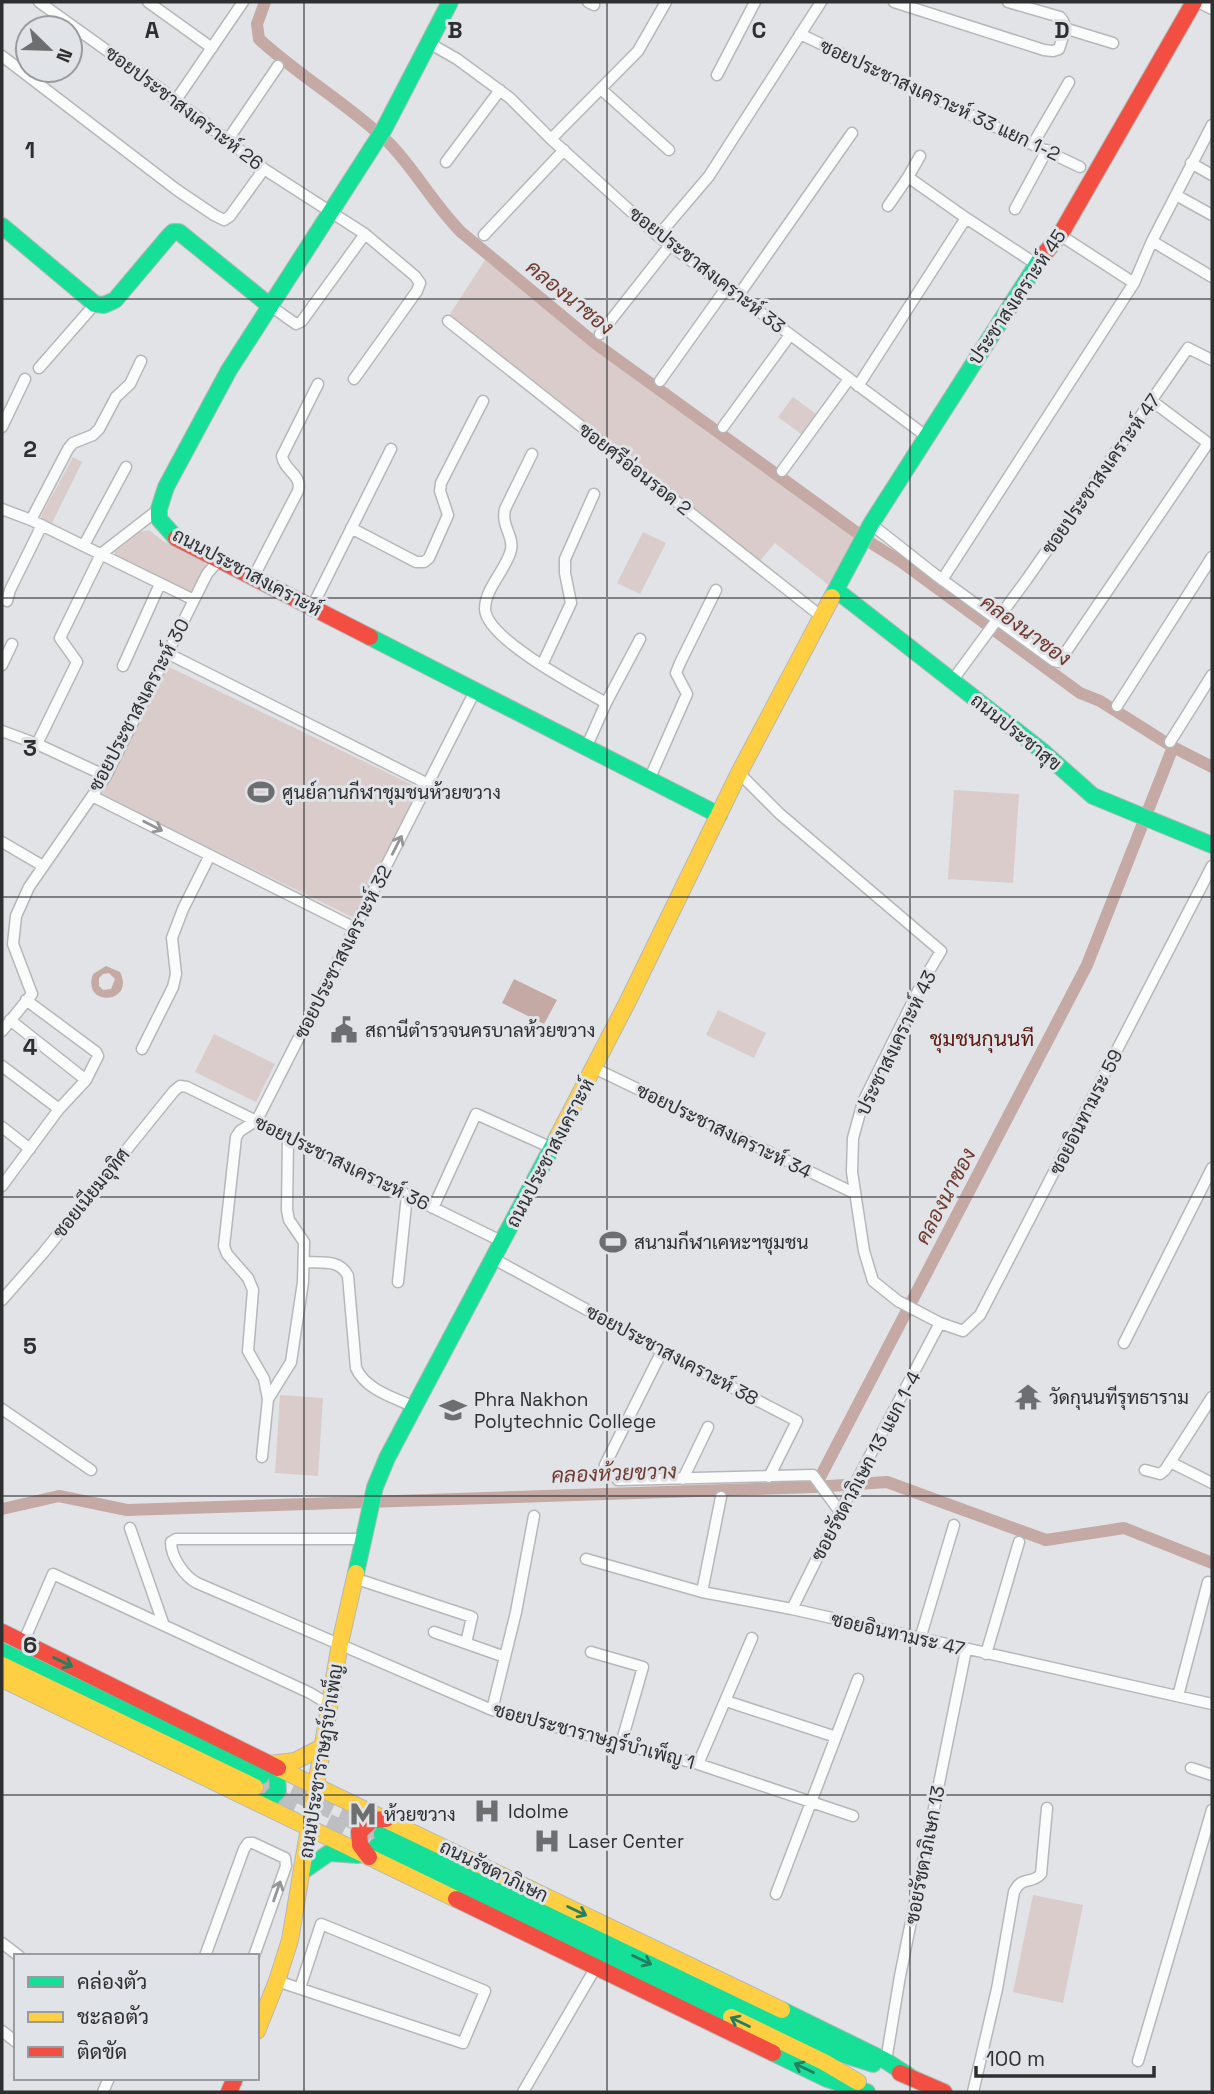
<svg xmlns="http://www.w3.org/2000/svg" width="1214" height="2094" viewBox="0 0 1214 2094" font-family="'Space Grotesk',Sarabun,sans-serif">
<rect width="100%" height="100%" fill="#e1e3e6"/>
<!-- green -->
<path fill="#dacccb" d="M485,260L693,421L857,536L830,586L775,543L758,563L448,317Z
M793,397L819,416L804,436L778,417Z
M73,457L82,462L51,525L40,518Z
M149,530L163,541L204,561L206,566L191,594L114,556L115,552L140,532Z
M643,532L666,543L640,594L617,583Z
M167,666L421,789L356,919L102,795Z
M954,790L1019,794L1013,883L948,879Z
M718,1010L766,1033L754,1058L706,1035Z
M214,1034L275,1064L256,1102L195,1072Z
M280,1395L323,1398L318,1476L275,1473Z
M1033,1895L1083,1905L1063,2003L1013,1992Z"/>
<!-- water -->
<path fill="#c4a9a4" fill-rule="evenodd" d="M106,966L120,972C136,1004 81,1008 93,974ZM109,973L115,979L111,989L103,990L99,986V978L103,974Z
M514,979L557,1000L544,1024L502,1003Z"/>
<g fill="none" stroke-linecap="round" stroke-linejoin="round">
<!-- canal -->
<path stroke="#c4a9a4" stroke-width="12" d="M265,2L257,24L259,39C300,77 350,105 390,144C416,171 434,205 461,232L596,344L874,545L900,561L1080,693L1100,701L1173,747L1087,965L815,1487
M1173,747L1212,767
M2,1509L59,1496L127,1510L815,1487L887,1482L1046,1540L1124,1528L1212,1563"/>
<!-- primary-tunnel -->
<path stroke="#bdbfc2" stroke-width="18" stroke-dasharray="18 9" stroke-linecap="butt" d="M267,1779L378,1832
M255,1787L370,1843"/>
<!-- street casing -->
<g stroke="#b6b7b9" stroke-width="13">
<path id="street" d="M39,2L176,100L264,169L365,234L415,276L420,283L417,291L354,379
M148,2L212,48
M588,2L594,5
M894,2L1044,50L1053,51L1059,49C1062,38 1069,25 1060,17L1008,2
M1198,2L1212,9
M1064,28L1113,43
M800,34L1080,167
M429,43L457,59L510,98L551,139L658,236L926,436
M2,56L177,190L214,215L224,220L230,216L264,169
M717,75L755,2
M602,90L669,150
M176,100L243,2
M551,139L638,51L666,2
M227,141L278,66
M1033,144L1069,82
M920,156L908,177L966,218
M446,162L500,90
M1191,163L1212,175
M1176,195L1212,215
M888,206L908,177
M1015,209L1047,150
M484,235L564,150
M1060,235L1134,283
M658,236L709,176L821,2
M1152,241L1212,277
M738,296L852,133
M269,305L296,324L302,321L365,234
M448,321L822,617
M600,334L670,245
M39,368L95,304
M660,381L727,287
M858,386L966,218L1036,264
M2,427L25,379
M723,427L790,335
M532,454L505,509C501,527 514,535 511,550C506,570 485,588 485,609C486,639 580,688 606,703
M782,471L849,379
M2,509L31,520L194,600
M31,520L68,449L73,443L93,435L99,429L116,397L130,384L141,361
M871,524L937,576L1054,661L1059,662L1208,443L1152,401
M351,528L416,562H424L429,558L448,515L440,491L441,483L483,401
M84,545L126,467
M253,578L298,491C303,475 284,471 282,456L318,384
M942,580L1134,283L1152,241L1212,125
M7,601L10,590L42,525
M312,607L391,449
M167,653L428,784
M2,665L12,644
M542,665L571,603L565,573V559L594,494
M123,666L160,584
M952,681L1027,579L1188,348L1212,360
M1117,706L1212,557
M2,731L37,744L106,776
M1170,742L1212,675
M37,744L77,662L60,638L101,554L159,509
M586,748L606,703L640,639
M739,773L780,814L941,951L923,981L863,1102L853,1138L852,1172L864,1251L873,1281L898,1301L940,1323L963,1331L980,1315L1212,866
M649,780L687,694L676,673L680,663L716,590
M92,796L355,928
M2,842L43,866
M10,1020L86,1080
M2,1031L32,994L13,944L16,916L29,887L106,776L207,574L218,561
M142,1049L173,987L176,974L172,938L183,909L210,855
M2,1066L59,1109
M594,1068L854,1193
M2,1127L30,1149
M2,1186L59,1109L86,1080L98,1056L96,1052L26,1000
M433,1208L476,1114L552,1148
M494,1259L662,1351L797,1421L769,1477
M305,1262C322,1263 340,1259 348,1276L356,1368C366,1390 393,1397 414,1407
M398,1282L407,1195
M2,1300L44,1252L174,1091L180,1086L187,1087L503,1242
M1124,1343L1212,1168
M662,1351L605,1465L618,1480L813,1475L840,1512
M268,1399L291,1362L303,1282L304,1242L289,1220L287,1210L288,1137
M2,1409L91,1470
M262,1457L268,1399L264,1379L248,1351L253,1290L248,1278L227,1254L224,1246L236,1137L240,1131L257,1120L475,691
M1170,1462L1212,1483
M1145,1470L1160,1474L1165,1470L1212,1397
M683,1479L708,1427
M130,1528L163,1623
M363,1539H176L171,1542C171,1557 184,1576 197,1583L492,1710L698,1764L853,1816
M586,1559L702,1592L792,1609L1212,1704
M354,1578L472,1617L466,1643
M702,1592L721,1497
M792,1609L840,1512L940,1323
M434,1632L505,1657
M920,1639L954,1525
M23,1643L53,1574L310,1693L330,1705
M591,1652L643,1667L621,1744
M986,1654L1019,1542
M1178,1696L1208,1582
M726,1701L836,1737
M492,1710L516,1612L534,1516
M698,1764L752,1638
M1191,1768L1212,1775
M776,1894L858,1679
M2,1943L19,1956
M205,1956L244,1849L248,1843H253L285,1858L286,1866L254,1956
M277,1981L463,2043L485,1991L321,1924L300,1988
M2,2031L16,2042
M886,2061L900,1976L966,1650
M1138,2061L1212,1810
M103,2092L109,2078
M523,2092L596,1967
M973,2092L997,1989L1014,1892C1022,1875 1031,1885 1041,1874L1047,1808"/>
</g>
<!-- fast casing -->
<g stroke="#b6b7b9" stroke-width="18">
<path id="fast" d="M2,226L95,304L104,305L115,300L169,236L173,232H179L269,305
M176,538L159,519V509L166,487L229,370L384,129L450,2
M836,590L1041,750L1093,796L1212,845
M832,597L871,524L1041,258
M370,637L719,815
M356,1573L375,1487L387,1458L558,1136
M2,1651L261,1776
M256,1802L268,1801L278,1791L277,1776L270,1764
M382,1834L829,2050L873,2064
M377,1846L731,2017
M303,1871L329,1853L358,1855
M782,2010L886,2061L909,2076
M773,2053L827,2079L867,2092"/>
</g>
<!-- slow casing -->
<g stroke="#b6b7b9" stroke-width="18">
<path id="slow" d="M558,1136L628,1001L739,773L832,597
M2,1665L255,1787
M2,1679L456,1899
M270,1764L295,1761L322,1747
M278,1768L782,2010
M731,2017L824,2062L858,2082
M257,2031L277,1981L290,1940L340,1643L356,1573"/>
</g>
<!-- jam casing -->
<g stroke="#b6b7b9" stroke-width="18">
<path id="jam" d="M1041,258L1060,235L1194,2
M176,538L370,637
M2,1632L278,1768
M369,1857L360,1845L359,1832L372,1820L386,1819
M456,1899L773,2053
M900,2073L944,2092
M229,2092L235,2078"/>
</g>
<!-- street -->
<use href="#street" stroke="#fafbfb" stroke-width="10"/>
<!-- fast -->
<use href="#fast" stroke="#16e098" stroke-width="16"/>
<!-- slow -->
<use href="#slow" stroke="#ffcf43" stroke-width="16"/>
<!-- jam -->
<use href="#jam" stroke="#f24e42" stroke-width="16"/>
</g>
<!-- one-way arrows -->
<defs><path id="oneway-shaft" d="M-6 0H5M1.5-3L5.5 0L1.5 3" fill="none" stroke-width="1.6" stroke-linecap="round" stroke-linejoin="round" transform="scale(1.75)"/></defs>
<g stroke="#949596">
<use href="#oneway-shaft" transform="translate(153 826) rotate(27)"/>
<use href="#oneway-shaft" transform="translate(397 845) rotate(-63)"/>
<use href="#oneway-shaft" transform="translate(277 1891) rotate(-71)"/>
</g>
<g stroke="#237f5f">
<use href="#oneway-shaft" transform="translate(63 1662) rotate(26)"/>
<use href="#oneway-shaft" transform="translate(577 1911) rotate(26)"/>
<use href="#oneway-shaft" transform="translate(642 1960) rotate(26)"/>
<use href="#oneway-shaft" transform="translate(740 2022) rotate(-154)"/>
<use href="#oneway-shaft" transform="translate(804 2068) rotate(-154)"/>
</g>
<!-- grid -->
<path fill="none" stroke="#2e2f31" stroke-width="2" stroke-opacity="0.55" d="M304,2V2092M607,2V2092M910,2V2092M2,299H1212M2,598H1212M2,897H1212M2,1197H1212M2,1496H1212M2,1795H1212"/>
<!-- icons -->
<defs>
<g id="stadium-bare" transform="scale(2.1)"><path d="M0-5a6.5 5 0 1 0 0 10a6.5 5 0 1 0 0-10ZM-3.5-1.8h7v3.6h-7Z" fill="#6d6e70" stroke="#e0e3e7" stroke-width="2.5" paint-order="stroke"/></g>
<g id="civic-bare" transform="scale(2.1)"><path d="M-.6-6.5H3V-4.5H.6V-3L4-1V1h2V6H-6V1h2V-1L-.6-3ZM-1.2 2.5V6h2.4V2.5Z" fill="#6d6e70" stroke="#e0e3e7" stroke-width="2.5" paint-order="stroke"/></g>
<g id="temple-bare" transform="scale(2.1)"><path d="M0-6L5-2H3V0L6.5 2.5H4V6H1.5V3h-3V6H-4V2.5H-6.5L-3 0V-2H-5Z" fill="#6d6e70" stroke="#e0e3e7" stroke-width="2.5" paint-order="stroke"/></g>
<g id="university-bare" transform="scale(2.1)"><path d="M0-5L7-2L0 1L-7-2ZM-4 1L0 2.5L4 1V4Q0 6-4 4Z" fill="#6d6e70" stroke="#e0e3e7" stroke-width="2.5" paint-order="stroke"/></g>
<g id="hospital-bare" transform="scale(2.1)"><path d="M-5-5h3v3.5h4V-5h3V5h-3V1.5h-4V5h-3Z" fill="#6d6e70" stroke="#e0e3e7" stroke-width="2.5" paint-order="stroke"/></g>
<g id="metro-bare" transform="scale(2.1)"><path d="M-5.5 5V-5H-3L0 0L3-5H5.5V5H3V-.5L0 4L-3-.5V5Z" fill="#6d6e70" stroke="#e0e3e7" stroke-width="2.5" paint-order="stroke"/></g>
</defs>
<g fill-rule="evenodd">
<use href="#stadium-bare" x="261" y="792"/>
<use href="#civic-bare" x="344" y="1030"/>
<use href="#stadium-bare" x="613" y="1242"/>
<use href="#temple-bare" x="1028" y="1397"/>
<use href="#university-bare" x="453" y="1410"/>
<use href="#hospital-bare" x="487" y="1811"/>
<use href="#metro-bare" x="363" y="1814"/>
<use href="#hospital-bare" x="547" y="1841"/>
</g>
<g text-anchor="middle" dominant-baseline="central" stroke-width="6" stroke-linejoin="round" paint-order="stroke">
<!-- street labels -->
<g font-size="19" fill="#2e2f31" stroke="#e0e3e7">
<text transform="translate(940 100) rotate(25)">ซอยประชาสงเคราะห์ 33 แยก 1-2</text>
<text transform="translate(184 108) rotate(37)">ซอยประชาสงเคราะห์ 26</text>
<text transform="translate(707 270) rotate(38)">ซอยประชาสงเคราะห์ 33</text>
<text transform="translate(1017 297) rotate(-56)">ประชาสงเคราะห์ 45</text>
<text transform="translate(635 469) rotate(38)">ซอยศรีอ่อนรอด 2</text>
<text transform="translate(1101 474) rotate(-55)">ซอยประชาสงเคราะห์ 47</text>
<text transform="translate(247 572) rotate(28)">ถนนประชาสงเคราะห์</text>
<text transform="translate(139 705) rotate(-62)">ซอยประชาสงเคราะห์ 30</text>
<text transform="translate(1016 732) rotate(39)">ถนนประชาสุข</text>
<text transform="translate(343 952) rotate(-63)">ซอยประชาสงเคราะห์ 32</text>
<text transform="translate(896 1043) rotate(-64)">ประชาสงเคราะห์ 43</text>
<text transform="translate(1086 1112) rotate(-63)">ซอยอินทามระ 59</text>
<text transform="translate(724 1131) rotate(26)">ซอยประชาสงเคราะห์ 34</text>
<text transform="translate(550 1153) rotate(-62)">ถนนประชาสงเคราะห์</text>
<text transform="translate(342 1163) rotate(26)">ซอยประชาสงเคราะห์ 36</text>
<text transform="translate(91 1193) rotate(-51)">ซอยเนียมอุทิศ</text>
<text transform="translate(672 1355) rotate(28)">ซอยประชาสงเคราะห์ 38</text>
<text transform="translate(866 1466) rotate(-62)">ซอยรัชดาภิเษก 13 แยก 1-4</text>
<text transform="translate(898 1634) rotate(13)">ซอยอินทามระ 47</text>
<text transform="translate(594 1736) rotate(15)">ซอยประชาราษฎร์บำเพ็ญ 1</text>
<text transform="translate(321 1761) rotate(-81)">ถนนประชาราษฎร์บำเพ็ญ</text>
<text transform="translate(925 1855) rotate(-79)">ซอยรัชดาภิเษก 13</text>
<text transform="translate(494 1871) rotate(26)">ถนนรัชดาภิเษก</text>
</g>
<!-- poi labels -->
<g font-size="19" fill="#2e2f31" stroke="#e0e3e7" text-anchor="start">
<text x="282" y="792">ศูนย์ลานกีฬาชุมชนห้วยขวาง</text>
<text x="365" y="1030">สถานีตำรวจนครบาลห้วยขวาง</text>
<text x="634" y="1242">สนามกีฬาเคหะฯชุมชน</text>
<text x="1049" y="1397">วัดกุนนทีรุทธาราม</text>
<text x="474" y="1399">Phra Nakhon<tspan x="474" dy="22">Polytechnic College</tspan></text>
<text x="508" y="1811">Idolme</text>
<text x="384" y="1814">ห้วยขวาง</text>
<text x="568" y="1841">Laser Center</text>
</g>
<!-- water labels -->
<g font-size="21" font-style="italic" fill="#703a30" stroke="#e0e3e7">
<text transform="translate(570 297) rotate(39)">คลองนาซอง</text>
<text transform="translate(1026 630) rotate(36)">คลองนาซอง</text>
<text transform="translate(945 1196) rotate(-62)">คลองนาซอง</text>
<text transform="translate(614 1473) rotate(-2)">คลองห้วยขวาง</text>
</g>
<!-- neighbourhood labels -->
<g font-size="21" fill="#5b180d" stroke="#e0e3e7">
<text x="982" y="1038">ชุมชนกุนนที</text>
</g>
</g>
<g font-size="23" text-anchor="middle" font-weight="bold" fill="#2e2f31" stroke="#e0e3e7" stroke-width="6" stroke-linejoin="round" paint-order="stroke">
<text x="152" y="38">A</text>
<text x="455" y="38">B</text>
<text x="759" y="38">C</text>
<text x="1062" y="38">D</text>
<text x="30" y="158">1</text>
<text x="30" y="457">2</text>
<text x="30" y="756">3</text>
<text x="30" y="1055">4</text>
<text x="30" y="1354">5</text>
<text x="30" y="1653">6</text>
</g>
<!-- border -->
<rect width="1214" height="2094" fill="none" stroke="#2e2f31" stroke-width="7"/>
<!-- legend -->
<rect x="14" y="1954" width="245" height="126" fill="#e0e3e7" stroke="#999b9e" stroke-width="2"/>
<rect x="28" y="1977" width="35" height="10" fill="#16e098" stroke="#999b9e" stroke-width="2"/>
<text x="77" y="1989" font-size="21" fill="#2e2f31">คล่องตัว</text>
<rect x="28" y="2012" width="35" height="10" fill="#ffcf43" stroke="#999b9e" stroke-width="2"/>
<text x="77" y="2024" font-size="21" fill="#2e2f31">ชะลอตัว</text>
<rect x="28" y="2047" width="35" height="10" fill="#f24e42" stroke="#999b9e" stroke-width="2"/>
<text x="77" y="2059" font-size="21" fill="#2e2f31">ติดขัด</text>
<!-- north arrow -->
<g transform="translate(49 49) rotate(113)"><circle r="33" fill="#e0e3e7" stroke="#999b9e" stroke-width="2"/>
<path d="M0-5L12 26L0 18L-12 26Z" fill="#6d6e70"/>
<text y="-10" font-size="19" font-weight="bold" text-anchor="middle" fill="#2e2f31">N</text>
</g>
<!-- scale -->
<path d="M976 2066v10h178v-10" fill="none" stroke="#2e2f31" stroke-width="3.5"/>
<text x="986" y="2066" font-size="21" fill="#2e2f31" stroke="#e0e3e7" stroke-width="5" paint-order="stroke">100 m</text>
</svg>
